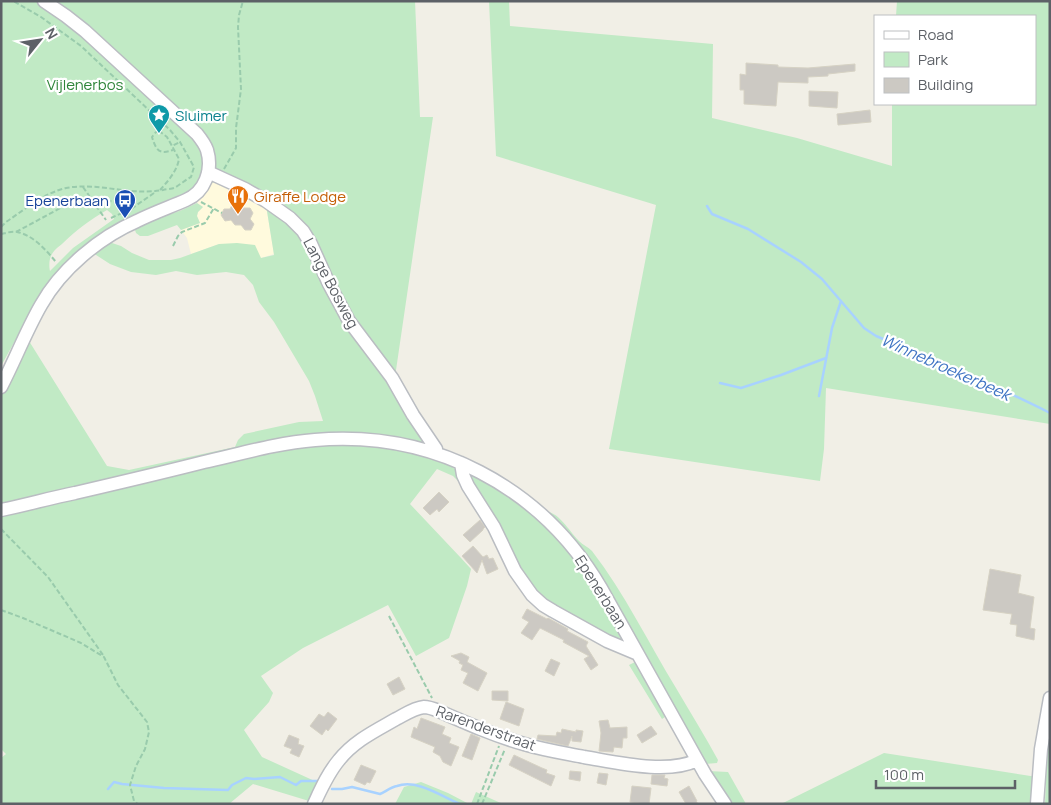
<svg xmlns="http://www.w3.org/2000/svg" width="1051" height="805" viewBox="0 0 1051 805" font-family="Manrope,sans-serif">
<rect width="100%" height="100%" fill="#f1efe6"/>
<!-- commercial -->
<path fill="#fffadd" d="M212,182H222L266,205L274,254L261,258L219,244L191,254L187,238L181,230L200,223L197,216L198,212L203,207L197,203L208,190Z"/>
<!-- green -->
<path fill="#c1eac5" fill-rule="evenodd" d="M1,1H415L420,117H433L395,377L424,420L448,464L459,472L466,487L459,482L453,476L437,469L410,504L461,558L471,569L467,586L449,638L416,656L388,605L303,648L261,676L273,693L269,702L244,730L262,757L319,783L309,801L253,784L229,804H2L1,803V758L6,754L1,749V395L16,369L29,341L107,466L129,470L235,447L238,440L244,434L299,422L323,421L315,396L309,381L274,322L259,302L253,285L244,275L226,272L197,275L176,271L156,275L131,272L110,264L93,253L109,242L121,246L132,253L149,260H171L180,258L219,244L237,243L255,245L261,258L274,255L266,205L222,182L200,183L190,192L165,201L142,213L128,217L83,247L72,257L50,282L36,303L1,366ZM107,210L112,214L114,219L73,248L50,271C49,267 49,260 51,256C53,251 58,247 62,244C76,230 90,220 107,210Z
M489,1H509L510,26L713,44L712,118L797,138L892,166V104H1035V16H896L897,1H1050V424L826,388L824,449L820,481L609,449L656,205L496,156Z
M197,203L203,207L198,212L197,216L200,223L181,230L177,225L148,236H140L136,233L134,227L182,210Z
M473,474L542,510C560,512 568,530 579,541C583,545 588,547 592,551C625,594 648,642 676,688C690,712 705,736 718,760L717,763L705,764L633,649L556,610L527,586L469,481L470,475Z
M635,662L665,717L662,719L629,665Z
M1050,741V804H1045L1047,757Z
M884,753L1037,777L1035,804H781Z
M708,771L728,772L746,804H731Z
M421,782L448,793L469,804H395L404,787Z
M476,792L503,804H471Z"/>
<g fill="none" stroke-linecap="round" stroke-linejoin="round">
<!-- stream -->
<path stroke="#a8d2ff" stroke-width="2.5" d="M707,206L712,214L748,229L801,262L822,279L864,328L876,336C935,360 993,384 1050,413
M720,383L741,388L781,375L826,358
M819,396L832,328L841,301
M108,789L114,782L122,784L164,788L228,790L232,785L246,778L254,779L280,777L296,785L301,781H319
M332,789H342L352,787L380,794C385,792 391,787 397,786C417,779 441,796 460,804"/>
</g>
<!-- building -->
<path fill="#ccc9c3" stroke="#d6d2c4" d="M746,63L778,65V67L808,68L855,64V71L828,74V76L808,77V83L778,82L776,106L744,104V90H740V74L746,75Z
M809,91L838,92L837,108L809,106Z
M870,110L871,122L838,125L837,114Z
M233,203H240L243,208H250L253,213L250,219L254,224L251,230H245L241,225H235L231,220L225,221L221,215L224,209H230Z
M439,492L449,502L439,512L437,509L430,515L423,508Z
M480,520L485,527L483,529V530L470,542L463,535Z
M473,546L483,557L487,555L489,559L493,558L498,569L487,574L482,560L477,573L462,556Z
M990,569L1021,575L1018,593L1034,597L1030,628L1035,629L1034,640L1016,636L1017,625L1010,624L1012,614L983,610Z
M527,609L547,619L548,618L568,629L567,631L588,642L586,646L598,665L591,670L584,659L589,656L563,642L564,640L540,628L532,640L521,633L529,622L522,618Z
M461,653L469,657L467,662L487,673L478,691L463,683L468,673L461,670L463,665L459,663L460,661L451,656Z
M551,659L560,663L554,676L545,671Z
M399,677L405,689L393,695L387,684Z
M492,691H508V701L492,700Z
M506,702L524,709L519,726L500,719Z
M328,712L337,719L328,731L326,729L322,735L310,726L319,714L324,717Z
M421,718L445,727L442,734L451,738L449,743L459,747L451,766L443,762L440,756L433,752L435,747L411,737L414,727L417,729Z
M608,720L610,728L627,727V738H623L622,748L614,747L613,752L599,751L601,733L599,721Z
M651,726L657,734L642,743L637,735Z
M562,729L576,732V730L583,731L581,742L572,741V736L568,746L537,739L538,735L556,736L557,732L561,733Z
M471,734L480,738L472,760L462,756Z
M289,735L299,739L298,744L304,746L299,757L290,753L292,749L284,746Z
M514,755L542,768L547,770L546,773L555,776L551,786L509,765Z
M361,765L376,771L370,783L367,782L365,785L354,780Z
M570,771L581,772L580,781L569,779Z
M599,773L608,774L606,785L597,783Z
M652,775H665L664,778L668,779L667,786L651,784Z
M632,786L651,788L649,804L630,802Z
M689,786L697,801H696L698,804H686L679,792Z"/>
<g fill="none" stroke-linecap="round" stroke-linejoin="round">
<!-- minor casing -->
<g stroke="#babdc2" stroke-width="15">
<path id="minor" d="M208,172L245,189L266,201L290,218L303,231L311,244L329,284L349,321L392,378L413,415L436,449L435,453
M1,387C15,360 26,331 41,305C61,269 100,237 137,221C153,213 170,207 186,200C205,192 213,170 207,150C205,144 201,139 197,134L85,31L66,16L44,1
M461,463L463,475L468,486L494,527L515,571L532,595L543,605L553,611L607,641L638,654
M1,510C26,505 50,498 75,493C118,483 161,473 204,462C240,454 277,443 315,440C433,430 541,486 601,588L705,774L725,804
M314,804C321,789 328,773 339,760C354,741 375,731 396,719C404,715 414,708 424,707C429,707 434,709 439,711C466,723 495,736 524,744C544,750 564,753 584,757C615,762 668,775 697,760
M1037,804L1041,749L1050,698"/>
</g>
<!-- path -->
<path stroke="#99cbac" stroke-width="2" stroke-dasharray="5 2.5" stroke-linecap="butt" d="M164,125L159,131L167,137L172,146L180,142
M159,131L156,132L152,137C156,150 159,155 173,150
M224,169L236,148V128L241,89L238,27L239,15L243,1
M83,187L106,220
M160,190C168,181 177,171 179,159L172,146
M201,202L222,213
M111,218L131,209L154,193
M1,227L6,222C24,210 44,193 66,188C99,182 130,196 163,190C166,189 171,189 174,188C180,185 185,180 191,177L194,167L180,142L170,130L81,46L41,17L13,1
M16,232L66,205L108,201L120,202L131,209
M1,234C6,233 12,231 17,232C33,235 46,250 56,262
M173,246L178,236L182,232L205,223L214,208
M1,529L48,577L103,655
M1,610L23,618L81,643L104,657L118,685L147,722L149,732L145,749L136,766L130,785L134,801L138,804
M389,616L432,698
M477,804L499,746
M482,804L505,749"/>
<!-- minor -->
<use href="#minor" stroke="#fff" stroke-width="12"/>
</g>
<!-- icons -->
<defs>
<g id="sight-pin" transform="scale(1.125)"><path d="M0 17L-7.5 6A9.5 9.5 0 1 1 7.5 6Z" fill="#0f9aa8" stroke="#fff"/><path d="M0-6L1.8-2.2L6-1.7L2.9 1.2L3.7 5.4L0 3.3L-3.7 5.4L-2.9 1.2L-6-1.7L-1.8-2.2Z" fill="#fff"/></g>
<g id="restaurant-pin" transform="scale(1.125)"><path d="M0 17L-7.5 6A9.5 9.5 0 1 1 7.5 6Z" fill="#e8710a" stroke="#fff"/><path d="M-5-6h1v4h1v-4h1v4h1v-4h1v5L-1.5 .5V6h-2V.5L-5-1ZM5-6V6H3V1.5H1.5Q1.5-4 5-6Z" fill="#fff"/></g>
<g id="bus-pin" transform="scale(1.125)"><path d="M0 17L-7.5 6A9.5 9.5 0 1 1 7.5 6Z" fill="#1a4fb4" stroke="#fff"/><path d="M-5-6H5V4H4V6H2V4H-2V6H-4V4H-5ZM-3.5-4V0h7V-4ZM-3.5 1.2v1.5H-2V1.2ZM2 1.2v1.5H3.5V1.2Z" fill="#fff"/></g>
</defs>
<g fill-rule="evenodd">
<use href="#sight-pin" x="159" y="115"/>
<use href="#restaurant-pin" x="238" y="196"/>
<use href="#bus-pin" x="125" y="200"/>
</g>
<g text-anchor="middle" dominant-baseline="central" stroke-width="4.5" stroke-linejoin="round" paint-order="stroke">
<!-- park labels -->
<g font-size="15" fill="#2f853a" stroke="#fff">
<text x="85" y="84">Vijlenerbos</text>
</g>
<!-- culture labels -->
<g font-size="15" fill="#0d838f" stroke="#fff" text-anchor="start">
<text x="175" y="115">Sluimer</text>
</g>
<!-- food labels -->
<g font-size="15" fill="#c56008" stroke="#fff" text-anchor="start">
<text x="254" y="196">Giraffe Lodge</text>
</g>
<!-- transit labels -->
<g font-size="15" fill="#164399" stroke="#fff" text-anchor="end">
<text x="109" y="200">Epenerbaan</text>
</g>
<!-- street labels -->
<g font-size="15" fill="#5d6167" stroke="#fff">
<text transform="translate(331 283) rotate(62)">Lange Bosweg</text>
<text transform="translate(601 592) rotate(58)">Epenerbaan</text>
<text transform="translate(486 728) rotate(20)">Rarenderstraat</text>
</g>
<!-- water labels -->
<g font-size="16" font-style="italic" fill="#3f74c3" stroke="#fff">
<text transform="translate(946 367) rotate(24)">Winnebroekerbeek</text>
</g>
</g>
<!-- border -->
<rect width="1051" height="805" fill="none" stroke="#5d6167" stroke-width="5"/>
<!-- legend -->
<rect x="874" y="15" width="162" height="90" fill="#ffffff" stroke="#bec0c2"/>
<rect x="884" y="31" width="25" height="8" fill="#ffffff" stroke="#bec0c2"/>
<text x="918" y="40" font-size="15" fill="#5d6167">Road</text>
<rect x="884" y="52" width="25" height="15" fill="#c1eac5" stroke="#bec0c2"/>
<text x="918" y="65" font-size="15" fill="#5d6167">Park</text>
<rect x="884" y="78" width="25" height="15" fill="#ccc9c3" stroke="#bec0c2"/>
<text x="918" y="90" font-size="15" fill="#5d6167">Building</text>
<!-- north arrow -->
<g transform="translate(40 40) rotate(60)" stroke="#ffffff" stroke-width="4" paint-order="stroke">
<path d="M0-4L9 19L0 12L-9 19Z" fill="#5d6167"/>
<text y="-8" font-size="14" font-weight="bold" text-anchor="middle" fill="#5d6167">N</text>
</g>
<!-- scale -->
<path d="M876 780v8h139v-8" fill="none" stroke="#5d6167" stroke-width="2.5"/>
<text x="884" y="780" font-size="15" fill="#5d6167" stroke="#ffffff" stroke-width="4" paint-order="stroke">100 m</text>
</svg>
